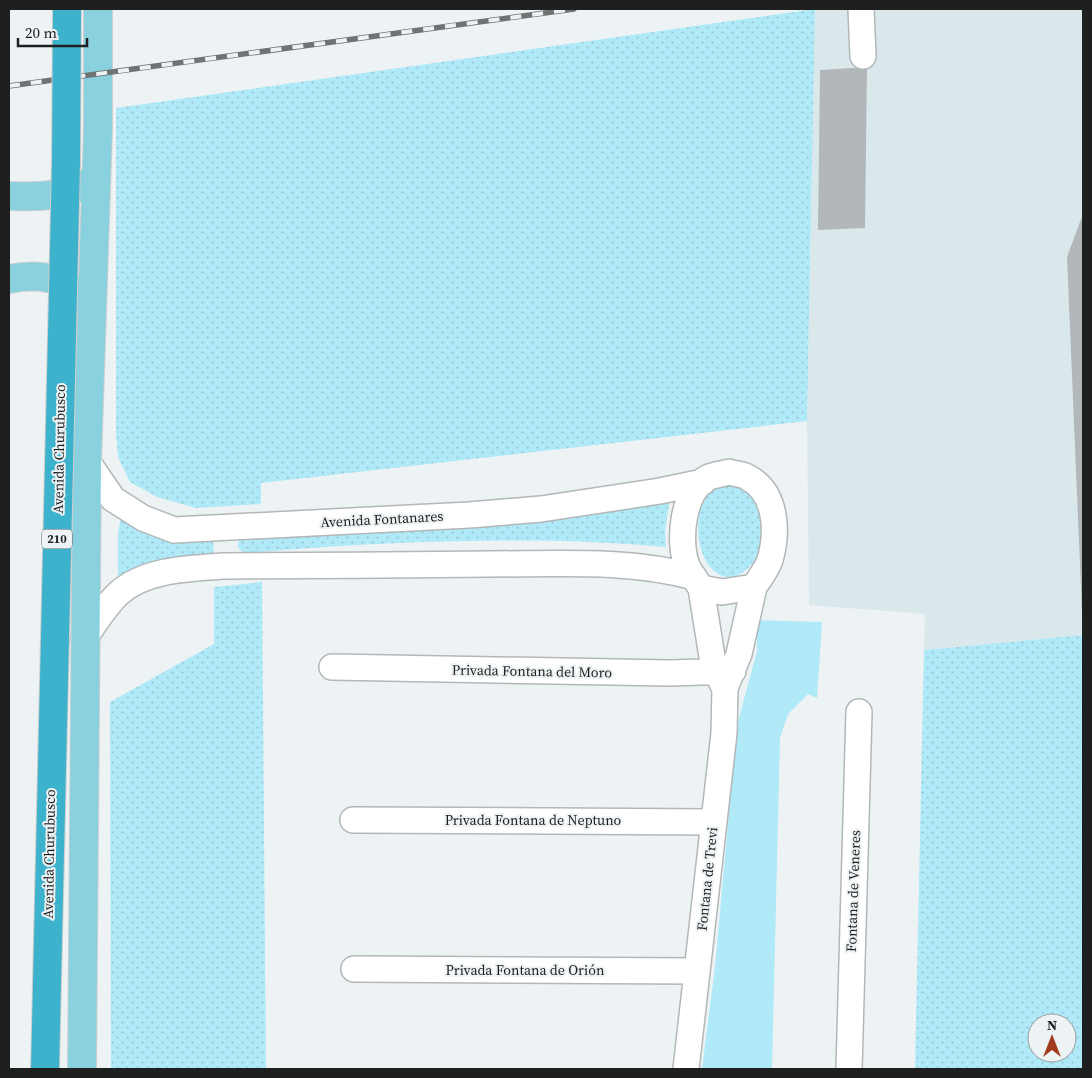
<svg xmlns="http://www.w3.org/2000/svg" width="1092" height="1078" viewBox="0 0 1092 1078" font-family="'Source Serif 4',serif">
<defs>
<pattern id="grass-dots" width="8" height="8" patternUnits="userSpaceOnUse" patternTransform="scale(1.25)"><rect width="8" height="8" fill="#b0e9f7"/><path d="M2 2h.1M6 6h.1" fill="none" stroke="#97c8d3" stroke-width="1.8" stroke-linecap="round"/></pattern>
</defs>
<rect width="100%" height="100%" fill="#edf3f4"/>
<!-- built -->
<path fill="#dae8ec" d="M815,9H1083V635L924,650L925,614L809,605L807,421Z"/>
<!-- grass -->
<path fill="url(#grass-dots)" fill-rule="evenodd" d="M815,9L807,421L261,483V504L196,508L157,497L130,482L118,457L116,432V108Z
M747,482C751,491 764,510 766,519C767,525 763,535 762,542C759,559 741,584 720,575C701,566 696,536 699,517C700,506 707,496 713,486Z
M670,498L665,531L666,547C558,537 448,540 339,546C307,548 276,551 244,553L239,549L238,543L242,536Z
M121,514L211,539L214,544L213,553L207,557L118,581V534Z
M262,582L266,1069H111L110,702L214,644V587Z
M1083,635V1069H915L924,650ZM1037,1023H1067V1053H1037Z"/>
<!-- park -->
<path fill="#b0e9f7" d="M757,620L822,622L817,698L808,694L788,714L780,738L772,1069H702L715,967L737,725L757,651Z"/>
<!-- building -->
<path fill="#b2b7b9" d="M867,67L865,228L818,230L820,70Z
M1081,219H1083V613H1082L1067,257Z"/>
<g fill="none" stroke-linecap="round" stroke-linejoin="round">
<!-- minor casing -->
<g stroke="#b2b7b8" stroke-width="28">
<path id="minor" d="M861,9L863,56
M87,461L113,499L143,518L174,530L469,515L541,509L660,491L703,482
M729,472C734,474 742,474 747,477C777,492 778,532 770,560C767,569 759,579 754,587L722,592L701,588C697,582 692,575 688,568C677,544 682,489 709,477C715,475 722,474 729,472Z
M701,588L713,663L723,685
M84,639C95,623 105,606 119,593C146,569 188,569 222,566C311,566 401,565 490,564C557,564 629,559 694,577
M332,667L670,673L733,671
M353,820L713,822
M354,969L697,971
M686,1069L724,733L725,688L739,654L754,587
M849,1069L859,712"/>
</g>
<!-- major casing -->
<g stroke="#cecece" stroke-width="30">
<path id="major" d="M9,196C35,197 64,197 87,183
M9,279C33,274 65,275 81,297
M82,1069L87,461L98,129V9"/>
</g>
<!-- minor -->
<use href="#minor" stroke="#fff" stroke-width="25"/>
<!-- major -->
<use href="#major" stroke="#8ad1e0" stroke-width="28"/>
<!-- rail casing -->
<g stroke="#6f7373" stroke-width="5.5">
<path id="rail" d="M9,86L574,9"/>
</g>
<!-- rail -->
<use href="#rail" stroke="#edf3f4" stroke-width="4" stroke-dasharray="11" stroke-linecap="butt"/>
<!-- highway-bridge casing -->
<g stroke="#cecece" stroke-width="30" stroke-linecap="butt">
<path id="highway-bridge" d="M45,1069L66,162L67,9"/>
</g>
<!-- highway-bridge -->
<use href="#highway-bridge" stroke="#3cb2cc" stroke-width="28"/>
</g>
<g text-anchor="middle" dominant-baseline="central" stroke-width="4" stroke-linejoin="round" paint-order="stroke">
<!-- shield labels -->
<rect fill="#edf3f4" stroke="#5c5f60" stroke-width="1" x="42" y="529.5" width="30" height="19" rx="4"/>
<g font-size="12" font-weight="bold" fill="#1e2020">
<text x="57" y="539">210</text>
</g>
<!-- street labels -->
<g font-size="14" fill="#1e2020" stroke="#edf3f4">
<text transform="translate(59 449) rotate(-89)">Avenida Churubusco</text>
<text transform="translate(382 519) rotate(-3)">Avenida Fontanares</text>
<text transform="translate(532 671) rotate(1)">Privada Fontana del Moro</text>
<text x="533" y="820">Privada Fontana de Neptuno</text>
<text transform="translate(49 854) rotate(-89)">Avenida Churubusco</text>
<text transform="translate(707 879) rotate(-84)">Fontana de Trevi</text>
<text transform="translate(853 891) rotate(-88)">Fontana de Veneres</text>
<text x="525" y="970">Privada Fontana de Orión</text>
</g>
</g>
<!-- border -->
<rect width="1092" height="1078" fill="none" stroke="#1e2020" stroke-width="20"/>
<!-- north arrow -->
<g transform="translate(1052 1038)"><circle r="24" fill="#edf3f4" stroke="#9a9f9f"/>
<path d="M0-4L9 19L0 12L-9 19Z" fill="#a23a1f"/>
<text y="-8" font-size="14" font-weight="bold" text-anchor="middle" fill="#1e2020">N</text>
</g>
<!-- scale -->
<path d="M18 38v8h69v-8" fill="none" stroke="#1e2020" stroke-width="2.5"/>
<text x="25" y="38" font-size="15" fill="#1e2020" stroke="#edf3f4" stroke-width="4" paint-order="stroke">20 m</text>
</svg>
